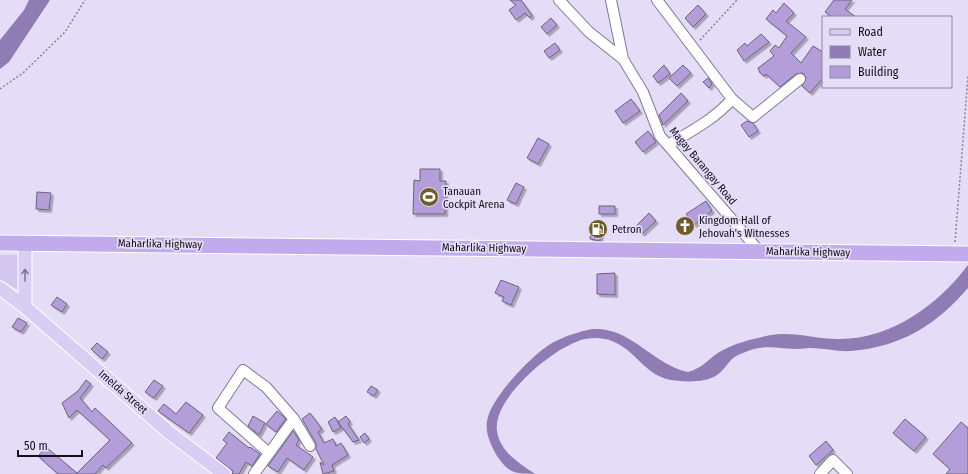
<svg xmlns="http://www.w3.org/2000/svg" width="968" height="474" viewBox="0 0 968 474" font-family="'Fira Sans Condensed',sans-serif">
<defs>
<filter id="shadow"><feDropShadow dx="2.5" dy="2.5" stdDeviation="0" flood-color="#0004"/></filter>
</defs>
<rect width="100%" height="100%" fill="#e5dcf8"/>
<!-- green -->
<path fill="#d3c6ef" d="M0,255H18V290L0,279Z"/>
<!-- water -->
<path fill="#8f7cb4" d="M29,0H50L9,62L0,69V40L24,10Z
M968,265V288C936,325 901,347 851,351C838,352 824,348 810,348C806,348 802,349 798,349C783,349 769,345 754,349C748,351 736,355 732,359C727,364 723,371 717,375C705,383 685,382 671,380C638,375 630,331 585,339C556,345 492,398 497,431C500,452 519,463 535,474C514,474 509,473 497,456C491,446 485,433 487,421C491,397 532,355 552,343C563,337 586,328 599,329C634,331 654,365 688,372C704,368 709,357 723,350C736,343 752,339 766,336C792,330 813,339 838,339C890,340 938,305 968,265Z"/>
<!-- building -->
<path fill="#b39ed9" stroke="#6c647c" filter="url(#shadow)" d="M510,0H521L532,15L530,18L525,13L516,20L509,10L516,5Z
M834,0H852L845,9L856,17H832L825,12Z
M784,3L794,13L786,21L806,37L791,53L801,63L813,46L823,52V78L810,93L802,86L806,78L803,73L796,74L780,87L766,74L764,76L760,73L758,68L774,56L770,51L775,45L779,48L787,36L766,19L773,10L776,13Z
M698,5L706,14L693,27L685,18Z
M551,18L557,25L547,34L541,27Z
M761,34L769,42L744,61L737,50L745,43L747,46Z
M555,43L560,50L549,58L544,51Z
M664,65L670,74L658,83L653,76Z
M683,65L691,73L677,86L669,78Z
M708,78L712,84L709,88L703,82Z
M681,93L688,101L663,125L659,115Z
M631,99L640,111L623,123L615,111Z
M747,121L753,123L758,131L749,137L741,125Z
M648,131L656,142L643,152L635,142Z
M538,138L549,144L538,164L527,158Z
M420,169H440V181H446L445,214H413L414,180L420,181Z
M516,183L524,187L516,204L507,200Z
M37,192L51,193L49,210L36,209Z
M706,201L712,211L694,225L686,214Z
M599,206H615V214H599Z
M649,213L656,221L642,234L636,226Z
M592,222L602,223L600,241L590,239Z
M615,273V295L597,294V274Z
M501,280L519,287L511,305L502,301L504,297L495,293Z
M57,297L67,304L62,312L51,305Z
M18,318L27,323L21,332L12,327Z
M97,343L108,352L102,359L91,349Z
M86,380L91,384L80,398L92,412L95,408L132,443L106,468L103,465L95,474H58L38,456L46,447L77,473L110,440L77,410L69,418L62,403L78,391Z
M154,380L163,386L154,398L145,392Z
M371,386L378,390L374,396L367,392Z
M186,402L203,415L189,433L158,411L164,404L176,414Z
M277,411L286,419L276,432L266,424Z
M310,413L322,429L318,432L324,443L333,439L336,446L341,443L348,455L332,465L334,471L323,474L320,462L324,465L316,449V443L302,419Z
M253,416L265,423L259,435L248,426Z
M346,416L350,422L348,424L359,440L353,442L338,422Z
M335,417L341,428L333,432L328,422Z
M905,419L926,437L914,451L893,433Z
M961,422L968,428V474H946L950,469L933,454Z
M293,431L299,440L296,445L313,457L304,470L287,458L278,472L268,466Z
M229,432L249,448L250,447L260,454L252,466L246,462L239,474H232L233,471L216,458L227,443L223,440Z
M365,433L369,439L364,443L360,437Z
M826,441L833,450L816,465L809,456Z"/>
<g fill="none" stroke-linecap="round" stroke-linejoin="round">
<!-- minor casing -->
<g stroke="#817992" stroke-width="12">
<path id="minor" d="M559,0L589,32L623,59
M611,0L623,59L643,92L660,136L759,251
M657,0L732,99C715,119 690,132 668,145
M732,99L753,117L800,79
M269,453L218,408L243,370L266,387L294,419
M254,474L294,419L310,446
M820,474L833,460L847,474"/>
</g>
<!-- major casing -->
<g stroke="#fff" stroke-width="15">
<path id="major" d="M0,288L25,307L171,434L224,474
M25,307V243"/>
</g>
<!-- highway casing -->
<g stroke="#fff" stroke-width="17">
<path id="highway" d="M0,243L968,254"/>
</g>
<!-- path -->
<path stroke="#898397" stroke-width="1.5" stroke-dasharray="2 2" stroke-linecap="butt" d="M700,40L737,0
M0,89L23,73L65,32L85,0
M955,242L968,76"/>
<!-- minor -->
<use href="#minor" stroke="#fff" stroke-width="10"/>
<!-- major -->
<use href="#major" stroke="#dacdf4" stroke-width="13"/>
<!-- highway -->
<use href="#highway" stroke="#c1abec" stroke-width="15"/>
</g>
<!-- one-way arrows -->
<defs><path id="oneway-shaft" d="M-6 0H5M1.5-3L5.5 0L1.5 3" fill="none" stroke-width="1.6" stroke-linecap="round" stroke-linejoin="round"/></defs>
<use stroke="#807891" href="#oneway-shaft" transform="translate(25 275) rotate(-90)"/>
<!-- icons -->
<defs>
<g id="stadium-disc" transform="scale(1)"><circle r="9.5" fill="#6e5c2b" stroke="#e5dcf8"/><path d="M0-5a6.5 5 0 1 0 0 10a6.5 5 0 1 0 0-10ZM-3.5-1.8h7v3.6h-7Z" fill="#fff"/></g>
<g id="church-disc" transform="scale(1)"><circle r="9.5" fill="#6e5c2b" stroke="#e5dcf8"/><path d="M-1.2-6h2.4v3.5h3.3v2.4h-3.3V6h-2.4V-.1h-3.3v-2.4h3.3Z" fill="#fff"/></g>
<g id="fuel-disc" transform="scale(1)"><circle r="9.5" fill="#6e5c2b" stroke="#e5dcf8"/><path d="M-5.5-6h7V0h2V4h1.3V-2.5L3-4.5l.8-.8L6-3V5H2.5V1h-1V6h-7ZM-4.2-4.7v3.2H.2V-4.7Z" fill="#fff"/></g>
</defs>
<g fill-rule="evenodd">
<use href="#stadium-disc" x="429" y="197"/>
<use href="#church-disc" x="685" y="226"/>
<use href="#fuel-disc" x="598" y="229"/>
</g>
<g text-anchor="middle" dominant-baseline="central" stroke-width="3.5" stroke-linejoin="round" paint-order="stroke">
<!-- street labels -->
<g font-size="11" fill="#120f18" stroke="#e5dcf8">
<text transform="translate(703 166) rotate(50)">Magay Barangay Road</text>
<text transform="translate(160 244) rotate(1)">Maharlika Highway</text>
<text transform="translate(484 248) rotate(1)">Maharlika Highway</text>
<text transform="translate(808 252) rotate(1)">Maharlika Highway</text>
<text transform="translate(123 392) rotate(41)">Imelda Street</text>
</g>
<!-- poi labels -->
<g font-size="11" fill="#120f18" stroke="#e5dcf8" text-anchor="start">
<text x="443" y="191">Tanauan<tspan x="443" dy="13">Cockpit Arena</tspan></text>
<text x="699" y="220">Kingdom Hall of<tspan x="699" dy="13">Jehovah's Witnesses</tspan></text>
<text x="612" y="229">Petron</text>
</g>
</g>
<!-- legend -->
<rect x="822" y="16" width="130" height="72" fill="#e5dcf8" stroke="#918a9e"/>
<rect x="830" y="29" width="20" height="6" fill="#dacdf4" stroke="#918a9e"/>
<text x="858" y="36" font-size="12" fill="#120f18">Road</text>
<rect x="830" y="46" width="20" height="12" fill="#8f7cb4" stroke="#918a9e"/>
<text x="858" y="56" font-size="12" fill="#120f18">Water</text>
<rect x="830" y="66" width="20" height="12" fill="#b39ed9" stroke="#918a9e"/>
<text x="858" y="76" font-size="12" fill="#120f18">Building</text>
<!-- scale -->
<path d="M18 450v6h64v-6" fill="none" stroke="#120f18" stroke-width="2"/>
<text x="24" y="450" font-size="12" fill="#120f18" stroke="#e5dcf8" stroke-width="3" paint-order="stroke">50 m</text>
</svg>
